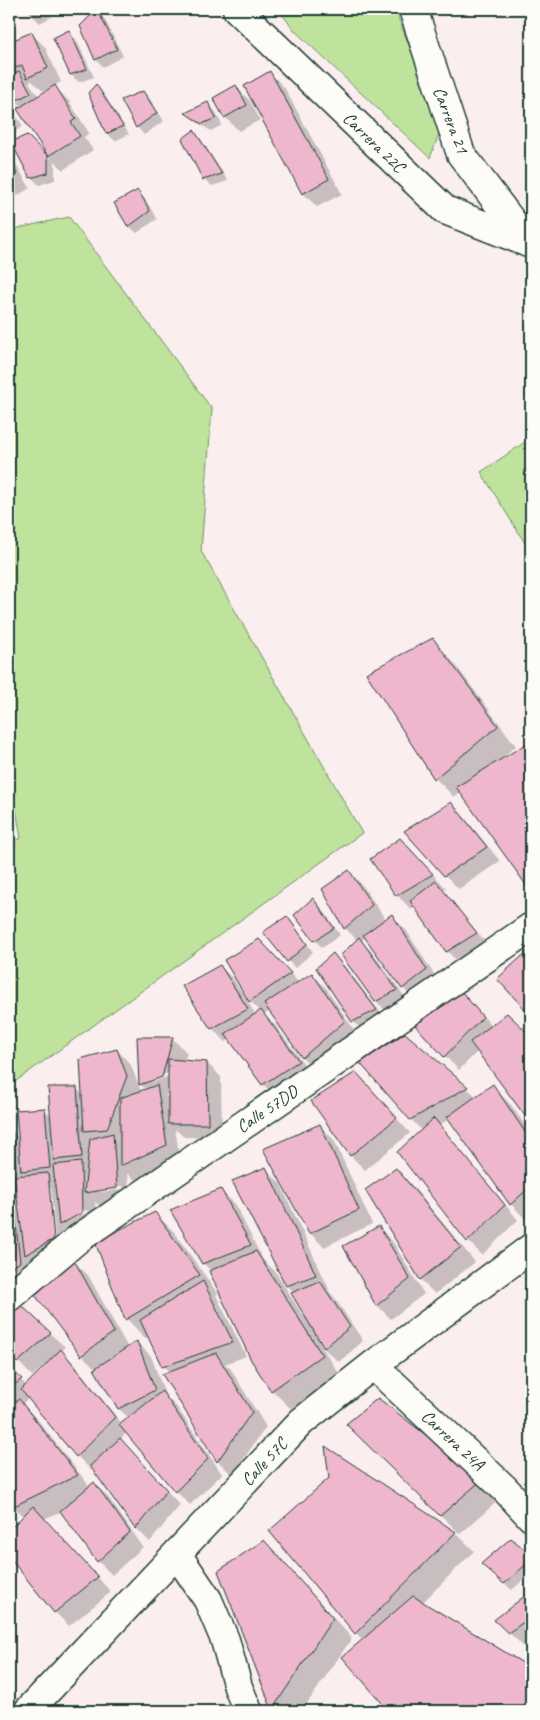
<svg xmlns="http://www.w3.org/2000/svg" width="540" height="1720" viewBox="0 0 540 1720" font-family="Caveat,sans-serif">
<rect width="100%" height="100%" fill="#faeeef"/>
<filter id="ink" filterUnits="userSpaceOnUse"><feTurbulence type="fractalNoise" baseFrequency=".02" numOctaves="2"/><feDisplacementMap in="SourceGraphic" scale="10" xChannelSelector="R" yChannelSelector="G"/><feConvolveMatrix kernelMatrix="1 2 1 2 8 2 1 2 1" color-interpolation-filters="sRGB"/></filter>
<g filter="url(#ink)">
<!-- green -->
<path fill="#bfe29c" stroke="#6f9068" d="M278,9H395L441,129L430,158L295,31Z
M69,217L212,409L201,551L362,833L9,1086V843L21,838L9,770V230Z
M531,438V553L481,472Z"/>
<!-- shadow -->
<path fill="#0003" fill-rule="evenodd" d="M26,9H58L60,12L40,23Z
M496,9H507L501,14Z
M97,11L104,18L123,56L103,67L96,59Z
M68,32L76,39L94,77L79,82L71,75Z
M31,33L45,47L61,82L54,86L69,101L89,133L84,137L93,150L63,170L55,161V180L39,185L31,177L27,137L52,160L19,109L22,107L15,100L9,88V58L11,60L9,55V43ZM32,81L43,91L51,87L52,89L39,97L29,82Z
M270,73L284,87L342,194L317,207L303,193Z
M96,86L103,93L129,134L115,141L107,133Z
M236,87L250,101L260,120L239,131L225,117Z
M143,92L150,99L164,121L144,135L137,127L123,101Z
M208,103L215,111L222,125L211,131L194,120L187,113Z
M9,105L23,126L9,136Z
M194,132L201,139L228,181L212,186L204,179Z
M9,152L30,188L12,199L9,196Z
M138,192L145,199L157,219L137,233L129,226Z
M432,640L451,659L516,746L497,762L498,763L529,744L531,746V889L461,792L454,797L435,778L368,673Z
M451,804L465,818L500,861L459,889L445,875Z
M400,839L446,888L443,890L490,948L461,966L447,951L415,907L411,909L397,895Z
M349,872L363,886L386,920L392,916L406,930L440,984L417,1002L403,988L366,936L361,941L373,953L410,1004L390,1015L376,1001L357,940L345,928Z
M313,900L321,907L340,935L322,948L315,940Z
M287,918L294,925L313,952L295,968L288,961Z
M531,949V1014L499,979Z
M273,954L299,983L312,974L326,988L358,1036L317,1072L303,1058L270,1011L264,1015L275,1025L312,1075L277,1098L263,1084L230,1039L226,1042L212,1028L220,966L234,980L256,1015L260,1011L250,1001L226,960Z
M333,954L347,969L390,1025L367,1035L353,1021Z
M462,993L492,1026L507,1015L531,1038V1122L478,1051L459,1070L445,1056Z
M405,1035L477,1097L492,1086L511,1105L531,1134V1221L529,1223L511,1204L450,1119L439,1125L518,1220L482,1255L468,1241L399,1152L422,1131L411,1119Z
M173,1039L187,1053L184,1062L207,1063L221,1077L222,1138L184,1137L175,1129L180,1159L135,1180L128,1173L130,1202L100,1206L95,1202L96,1228L74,1238L66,1230L68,1253L9,1287V1130H11L20,1139L45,1110L52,1117L76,1088L83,1095L117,1050L131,1065L141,1092L146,1090L140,1084ZM168,1073L169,1076L152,1082V1079ZM170,1093V1099L165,1095ZM123,1186V1189L100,1192V1189ZM48,1188H51L56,1245H54ZM87,1210L88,1212L70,1220V1218Z
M356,1074L410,1133L365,1170L351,1156L312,1102Z
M320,1126L334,1140L372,1224L324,1247L310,1233Z
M266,1169L280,1183L329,1289L328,1290L334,1297L363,1341L339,1362L321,1346L340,1375L291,1409L272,1390L211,1271L203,1263L220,1190L235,1204L263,1260L275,1271L303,1316L305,1314L294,1293L287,1285Z
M396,1169L410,1183L475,1262L435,1294L421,1280L367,1190Z
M155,1213L174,1232L218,1294L216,1295L246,1356L225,1364L230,1368L266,1427L232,1475L218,1461L164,1375L170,1372L164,1366L149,1336L145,1338L127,1319Z
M379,1228L393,1242L424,1294L391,1319L377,1305Z
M74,1262L88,1275L128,1348L137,1342L151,1356L166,1397L176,1406L222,1474L190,1505L176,1491L127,1432L120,1440L180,1505L150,1542L136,1528L93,1468L91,1470L77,1456L29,1398L22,1404L37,1419L90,1487L94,1483L108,1497L143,1547L112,1575L98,1561L62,1511L44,1519L111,1592L69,1626L55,1612L9,1555V1531L24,1517L13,1506L9,1499V1369L27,1386L47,1366L45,1364L32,1376L9,1352V1317L21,1307L65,1347L61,1350L75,1365L122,1424L129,1418L119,1409L95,1368L82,1355Z
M378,1399L501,1498L460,1534L348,1424Z
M326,1449L458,1535L474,1551L422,1603L531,1670V1711H391L343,1657L363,1640L356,1633Z
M9,1507L15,1516L9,1522Z
M511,1540L531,1557V1573L512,1590L490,1571Z
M264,1542L352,1638L302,1711H275L273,1709L219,1571Z
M531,1592V1641L523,1646L496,1620Z"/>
<!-- building -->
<path fill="#efb7cd" stroke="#1f3d34" d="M97,9L117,49L95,60L80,26Z
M69,30L87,69L70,75L53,38Z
M32,32L48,68L27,78L22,65L14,69L9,58V42Z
M19,71L31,93L14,101L9,91V76Z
M270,71L329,179L302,194L244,86Z
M96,84L123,126L106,134L88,93Z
M55,85L76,119L71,122L80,136L48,156L17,109Z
M236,85L247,105L224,118L213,98Z
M143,91L157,113L136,128L121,100Z
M208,102L216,118L202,124L185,113Z
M194,130L222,174L203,180L182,139Z
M27,135L48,156V173L30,178L11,142Z
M9,160L17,174L9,179Z
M138,190L150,211L128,227L114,203Z
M433,638L498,726L434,779L366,673Z
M529,742L531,745V887L529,889L456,787Z
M451,802L487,847L444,876L404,831Z
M400,838L433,874L396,896L370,859Z
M349,870L372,905L344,929L322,889Z
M436,881L477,933L446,952L410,901Z
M313,898L334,928L314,941L294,915Z
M392,914L427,970L402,989L363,935Z
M287,916L307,944L287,962L263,932Z
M359,937L397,990L375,1002L341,955Z
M259,939L291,973L249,1002L224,960Z
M531,948V1016L497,979Z
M333,953L377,1010L352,1022L316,968Z
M220,965L248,1009L211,1029L182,986Z
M312,973L345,1021L302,1058L264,1004Z
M462,992L483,1017L444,1057L414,1024Z
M261,1010L299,1061L262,1085L225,1034Z
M507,1013L531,1036V1124L470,1042Z
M405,1033L468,1087L410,1120L360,1063Z
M137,1037H173L162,1077L139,1085Z
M117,1049L127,1076L107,1129L84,1131L80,1059Z
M168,1059L207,1062L208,1124H168Z
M356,1072L397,1118L350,1156L311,1101Z
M493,1084L531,1141V1186L510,1205L447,1117Z
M157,1085L167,1145L120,1166V1098Z
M48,1087H77L82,1157L54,1160Z
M45,1108L50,1168L21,1171L16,1110Z
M434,1118L505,1205L467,1242L397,1152Z
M320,1124L359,1210L309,1234L263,1149Z
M11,1128L16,1168L9,1171V1129Z
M113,1133L117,1188L84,1193L90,1139Z
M81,1162L82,1213L59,1225L53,1165Z
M266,1167L316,1275L286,1286L232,1181Z
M396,1168L461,1247L420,1280L365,1190Z
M48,1173L54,1239L25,1255L14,1176Z
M9,1178H11L20,1262L9,1269Z
M221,1189L251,1245L202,1264L170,1210Z
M155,1212L200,1275L125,1320L95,1242Z
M379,1226L410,1279L376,1306L343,1246Z
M256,1251L322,1355L271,1391L251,1360L209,1271Z
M74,1260L114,1332L81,1356L35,1295Z
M203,1281L233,1342L162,1367L140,1320Z
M320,1281L350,1327L324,1348L291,1293Z
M21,1305L51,1333L17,1363L9,1354V1315Z
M137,1341L155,1390L118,1409L94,1369Z
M61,1349L115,1417L76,1457L21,1390Z
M216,1353L252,1412L217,1462L162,1374Z
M9,1367L22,1379L9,1389Z
M162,1391L208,1459L175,1492L119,1425Z
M378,1398L483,1479L440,1516L346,1424Z
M19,1399L78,1475L12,1507L9,1501V1407Z
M120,1438L167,1490L135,1529L90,1466Z
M325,1446L456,1532L355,1634L269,1531L329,1478Z
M94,1482L130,1532L97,1562L60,1511Z
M33,1506L98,1577L54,1613L9,1557V1530Z
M511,1538L531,1555V1560L504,1584L481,1564Z
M264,1540L333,1618L272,1710L218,1571Z
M531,1591V1617L508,1633L494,1620Z
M413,1596L531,1668V1711H389L342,1657Z"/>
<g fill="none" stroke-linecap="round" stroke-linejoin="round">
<!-- minor casing -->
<g stroke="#1f3d34" stroke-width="31">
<path id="minor" d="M237,9L445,210L531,244
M413,9L461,154L528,243
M9,1297L78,1239L531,927
M373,1365L505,1489L531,1517
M177,1554L208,1600L225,1640L238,1687L248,1711
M28,1711L301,1422L373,1365L531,1248"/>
</g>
<!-- minor -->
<use href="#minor" stroke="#fdfcf7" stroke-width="28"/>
</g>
</g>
<g text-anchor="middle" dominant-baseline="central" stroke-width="5" stroke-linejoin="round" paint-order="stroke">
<!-- street labels -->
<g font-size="18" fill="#1f3d34" stroke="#fdfcf7">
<text transform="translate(451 120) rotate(69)">Carrera 21</text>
<text transform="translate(374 142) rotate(44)">Carrera 22C</text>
<text transform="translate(267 1109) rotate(-34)">Calle 57DD</text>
<text transform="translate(453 1440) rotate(43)">Carrera 24A</text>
<text transform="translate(264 1462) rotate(-47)">Calle 57C</text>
</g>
</g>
<!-- margin -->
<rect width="540" height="1720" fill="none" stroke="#fdfcf7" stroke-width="30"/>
<rect x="15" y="15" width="510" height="1690" fill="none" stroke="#1f3d34" stroke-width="2" filter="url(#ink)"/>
</svg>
